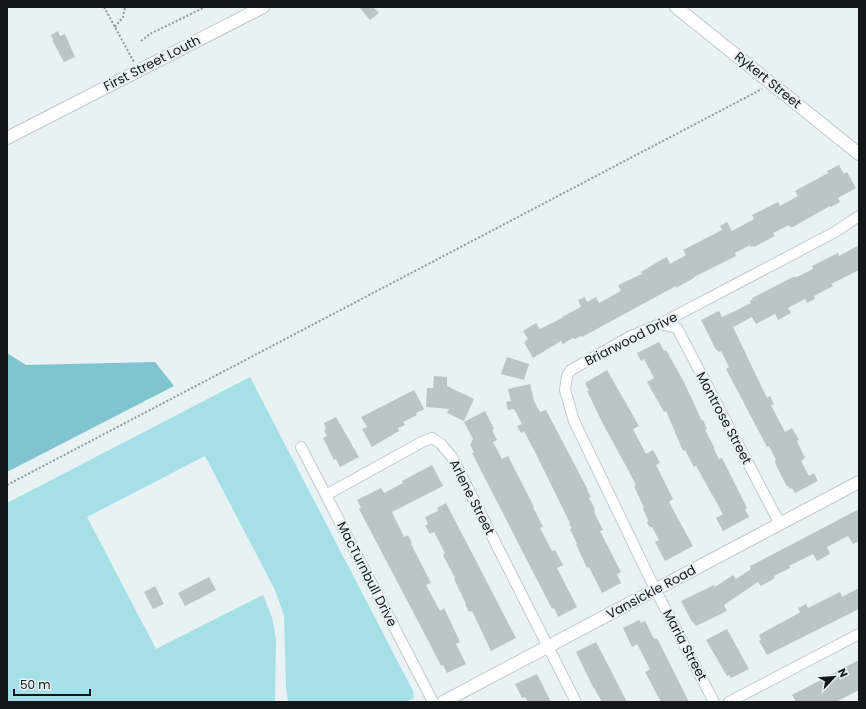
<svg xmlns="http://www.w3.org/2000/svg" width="866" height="709" viewBox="0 0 866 709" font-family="Poppins,sans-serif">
<rect width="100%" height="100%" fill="#e8f2f4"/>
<!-- green -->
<path fill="#a5dfe7" d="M250,377L413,691L414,698L405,702H288L286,686L284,615L274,588L205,456L87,517L156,649L263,595L272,617L276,639L275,702H7V503Z"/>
<!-- forest -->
<path fill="#7fc4ce" d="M7,353L26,365L155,362L174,386L7,472Z"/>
<!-- building -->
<path fill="#bbc5c6" d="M359,7H373L379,13L370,20Z
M58,31L60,36L65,34L75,57L64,62L52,40H53L51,35Z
M839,165L844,174L847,172L856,188L838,198L840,202L831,207L830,206L793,227H790L789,225L773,233L775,236L754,247L753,246L751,247L750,245L735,253L736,256L694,277V278L676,288V286L582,337L581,336L575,339L573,338L563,344L561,341L533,358L524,342L528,339L523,331L536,323L540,329L562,318V317L581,307L578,300L585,297L587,302L596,297L599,303L621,291L618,285L642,274L641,272L654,264L667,257L670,264L686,255L683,250L722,230L720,226L727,222L732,231L754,219L752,215L778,202L780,206L798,196L795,191L828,173L827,171Z
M859,245V270L831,284L833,286L814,296L815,299L807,303L805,299L788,308L791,313L778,320L775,314L756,324L752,317L733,327L767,398L770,396L774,404L771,405L785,432L792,428L799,440L797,441L805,458L801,461L809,476L814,473L818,481L795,493L792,488L790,489L788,486L787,487L776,465L775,461L776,460L769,446L767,447L757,428L726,369L729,367L721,351L719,352L717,350H716L701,320L719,311L722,317L733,312L751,303L750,301L753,299L752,298L762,293L793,277H797L813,269L812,266L838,253L839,256Z
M659,342L664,351L666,350L684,382L702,421L703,420L707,429L705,430L714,447V449L719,459L722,458L747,508L745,509L749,517L723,531L716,518L723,514L696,466L694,467L685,450L683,451L666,411L664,412L647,382L654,378L644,359L641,361L637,353Z
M507,357L529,364L524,380L501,374Z
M607,370L639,426L633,429L646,454L653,450L660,463L656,465L673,499L669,502L693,546L665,561L655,542L659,540L652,527H650L647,523L648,520L643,509L644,508L634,486L636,485L633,479L603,424L587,391H589L585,383Z
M434,376L447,377V386L474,399L464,421L447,413L449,409L426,407L427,388H433Z
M530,384L534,401L540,412L546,410L588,490H587L591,497L589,498L595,509L594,510L595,514L603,530L600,531L621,572L617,574L621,583L602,593L589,567L587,568L576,544H577L570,529L572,528L569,524L570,523L535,452L524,431L521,433L517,426L522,424L514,409L508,410L506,402L511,401L508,389Z
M414,390L424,409L416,413L417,415L403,422L405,425L398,428L399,431L372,447L362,429L367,427L361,417Z
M485,411L494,429L492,430L497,440L493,442L502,459L508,456L534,507H533L543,527L540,528L552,551L555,550L563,565L557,568L577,607L558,617L554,608L552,609L472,453L474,452L470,445L473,439L464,422Z
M336,417L359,457L340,467L336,459L334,460L323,438L327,436L324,431L326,429L324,423Z
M432,465L443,486L392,512L404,537L408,535L412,543L411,544L431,583L426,585L440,611L444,608L460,642L456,644L466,664L447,673L443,665L441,666L432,648L359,509L361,508L357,500L381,488L384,493L403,483L402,481Z
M446,503L516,638L491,651L472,611L469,612L465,604H466L454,579L455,578L443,555L445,553L434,532L430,534L425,526L428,524L425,517L438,511L437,508Z
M859,509V541L853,544L848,536L827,547L830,554L817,561L813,554L789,566L790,568L774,576L775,578L761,586L758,582L724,605L727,611L696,626L693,622H692L681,601L714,585L715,587L733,575L736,579L751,569L750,566L758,562Z
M209,577L216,590L185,606L178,593Z
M155,586L164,604L153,609L144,592Z
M859,588V609L767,655L759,641L761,640L759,635L799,613L800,612L798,608L806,604L808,608L840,592L842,597Z
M639,620L641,623L645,621L654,639L657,638L689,702H661L645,672L650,669L637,644L632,647L623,628Z
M727,629L749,669L731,678L729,675L727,676L706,640Z
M596,642L607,663L627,702H602L591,683L576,652Z
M859,660V690L836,702H796L792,695Z
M537,674L551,702H528L525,697L522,698L515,684Z"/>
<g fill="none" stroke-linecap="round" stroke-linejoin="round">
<!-- minor casing -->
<g stroke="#c0cacb" stroke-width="12">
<path id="minor" d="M660,324L677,328L780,524
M301,447L433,702
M326,495L422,442L432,438L440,443L452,457L576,702
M714,702L655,589L574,421L565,390L567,376L571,370L631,336L660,324L778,262L835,232L859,216
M729,702L859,634"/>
</g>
<!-- tertiary casing -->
<g stroke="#c0cacb" stroke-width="14">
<path id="tertiary" d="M676,7L859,154
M7,138L263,7
M443,702L859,482"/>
</g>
<!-- path -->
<path stroke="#909799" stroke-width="2" stroke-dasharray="2 2" stroke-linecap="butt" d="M104,7L134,62
M115,27L123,17L125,7
M141,41L150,34L205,7
M7,485L762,89"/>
<!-- minor -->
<use href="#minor" stroke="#fff" stroke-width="10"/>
<!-- tertiary -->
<use href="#tertiary" stroke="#fff" stroke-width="12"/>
</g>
<g text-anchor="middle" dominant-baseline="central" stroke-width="4" stroke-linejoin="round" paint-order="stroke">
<!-- street labels -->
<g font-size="13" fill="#141718" stroke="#e8f2f4">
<text transform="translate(152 63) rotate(-27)">First Street Louth</text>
<text transform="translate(768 80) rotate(39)">Rykert Street</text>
<text transform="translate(631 339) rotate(-27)">Briarwood Drive</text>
<text transform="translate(724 418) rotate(62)">Montrose Street</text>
<text transform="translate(472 497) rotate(63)">Arlene Street</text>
<text transform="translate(367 574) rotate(63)">MacTurnbull Drive</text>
<text transform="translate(651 592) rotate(-28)">Vansickle Road</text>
<text transform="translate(685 645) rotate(62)">Maria Street</text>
</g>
</g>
<!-- border -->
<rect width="866" height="709" fill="none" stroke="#141718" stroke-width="16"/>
<!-- north arrow -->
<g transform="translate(834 677) rotate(64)" stroke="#e8f2f4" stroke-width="3" paint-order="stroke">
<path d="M0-3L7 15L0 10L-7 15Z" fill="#141718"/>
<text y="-6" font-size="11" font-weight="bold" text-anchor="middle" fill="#141718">N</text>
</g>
<!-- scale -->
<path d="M14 689v6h76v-6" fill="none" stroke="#141718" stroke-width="2"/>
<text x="20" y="689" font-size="12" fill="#141718" stroke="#e8f2f4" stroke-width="3" paint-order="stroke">50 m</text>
</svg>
